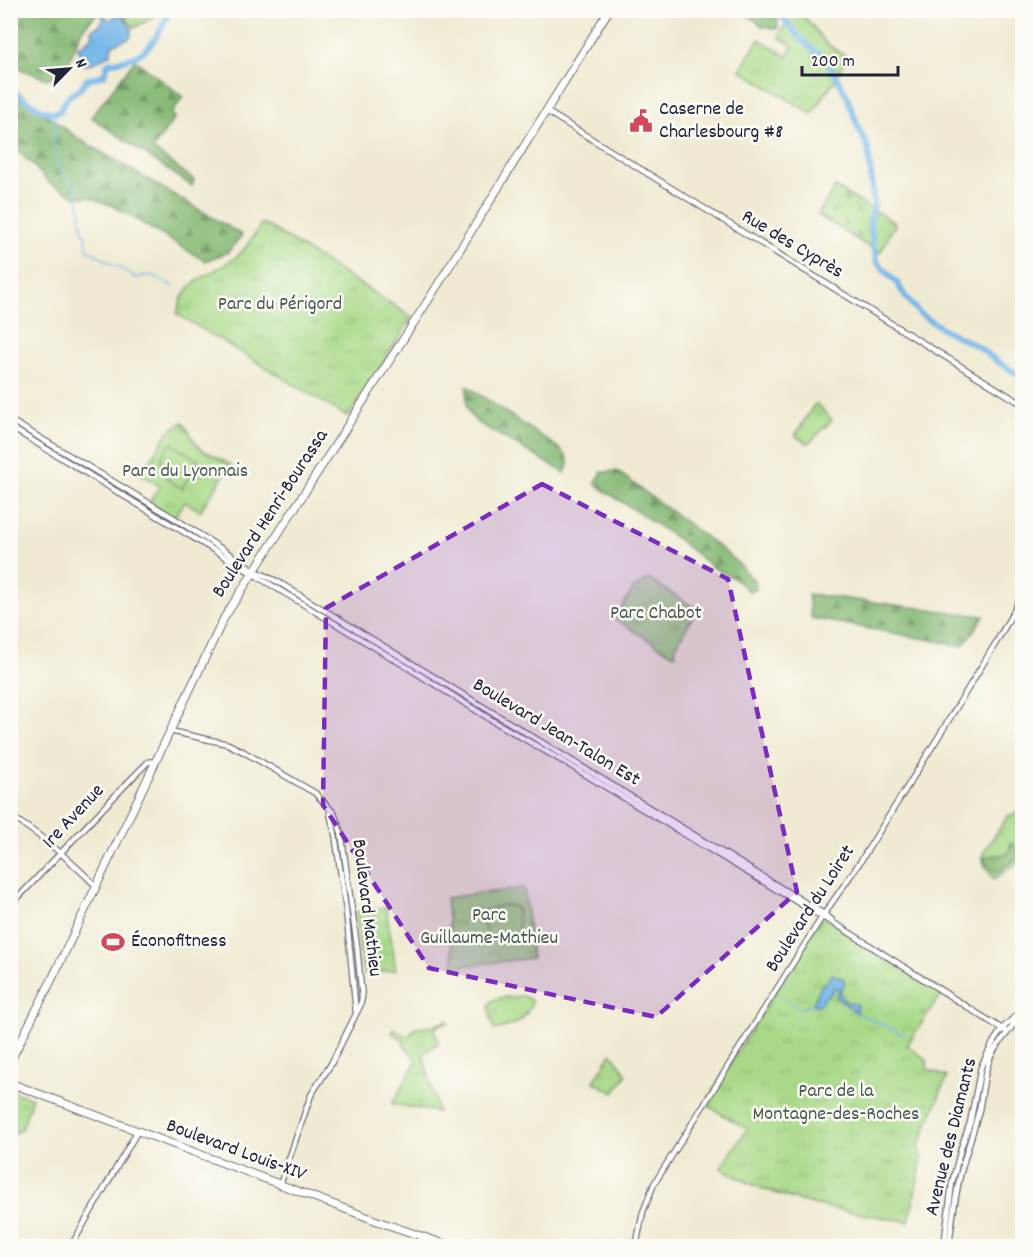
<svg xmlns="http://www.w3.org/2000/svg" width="1033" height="1257" viewBox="0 0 1033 1257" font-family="Dekko,sans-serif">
<defs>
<pattern id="grass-tufts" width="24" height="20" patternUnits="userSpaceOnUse" patternTransform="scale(1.5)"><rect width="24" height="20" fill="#a9d988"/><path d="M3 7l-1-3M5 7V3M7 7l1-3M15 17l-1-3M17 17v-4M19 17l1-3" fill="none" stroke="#91ba76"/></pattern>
<pattern id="forest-firs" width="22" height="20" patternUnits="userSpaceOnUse" patternTransform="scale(1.5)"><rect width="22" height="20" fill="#86b974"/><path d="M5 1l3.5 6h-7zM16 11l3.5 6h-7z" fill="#6d9660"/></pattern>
<pattern id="cemetery-stones" width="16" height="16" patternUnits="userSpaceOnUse" patternTransform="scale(1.5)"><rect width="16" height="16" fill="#a9d988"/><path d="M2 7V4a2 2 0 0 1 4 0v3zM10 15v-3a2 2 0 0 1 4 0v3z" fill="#91ba76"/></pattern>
</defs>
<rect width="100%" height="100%" fill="#fdfcf7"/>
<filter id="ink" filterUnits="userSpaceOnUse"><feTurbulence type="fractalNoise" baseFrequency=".0167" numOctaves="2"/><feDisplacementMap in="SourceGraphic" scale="12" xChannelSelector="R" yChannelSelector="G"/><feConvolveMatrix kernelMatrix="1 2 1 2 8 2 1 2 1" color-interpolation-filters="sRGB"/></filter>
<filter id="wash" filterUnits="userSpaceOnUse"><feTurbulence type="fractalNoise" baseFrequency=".008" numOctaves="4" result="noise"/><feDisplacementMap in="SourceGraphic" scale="24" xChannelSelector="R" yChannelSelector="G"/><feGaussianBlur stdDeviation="1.35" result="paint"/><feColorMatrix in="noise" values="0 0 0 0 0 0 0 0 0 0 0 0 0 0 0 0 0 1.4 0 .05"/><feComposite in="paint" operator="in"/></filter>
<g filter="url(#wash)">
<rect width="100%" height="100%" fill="#efead1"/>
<!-- grass -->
<path fill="url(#grass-tufts)" stroke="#667e62" stroke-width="1.5" d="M120,11H164L134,28Z
M792,11H800L827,44L847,57L835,80L812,114L740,70L759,39L787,56L793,46L779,37Z
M873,210L895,223V225L880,253L874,250C871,236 870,224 873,210Z
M261,224H265L412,317L350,415L346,416L177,314C179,308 180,301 183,296C195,276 219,271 236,257C247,248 254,236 261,224Z
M817,404L832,420L810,442L807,443L796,436V434L814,405Z
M183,422L197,445L203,450L231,465L200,511L185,502L174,518L149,503L160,486L141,475L168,432Z
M648,579L697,609L675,648L676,652L675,655L672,654L615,619L633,589Z
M1022,812V860L994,879C988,870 981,864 983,853L1008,816Z
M524,888L532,958L454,967L446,898Z
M386,907L396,970L363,974L355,912Z
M822,917L946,993L937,1000L907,1045L927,1060V1069L947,1077L919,1146L922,1159L909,1222C844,1210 780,1204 721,1168L747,1129L705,1104Z
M522,996L530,999L532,1003C522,1025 516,1024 494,1030C493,1023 488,1012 489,1005C491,996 514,997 522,996Z
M448,1020L449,1023L441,1024L435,1029L438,1043L425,1053L424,1058L438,1112L392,1104L417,1060L403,1044L404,1041L392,1033L394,1029L408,1037L415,1028L434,1026Z
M611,1053L627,1074L614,1093L594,1082Z
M11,1091L32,1098L22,1129L14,1133L11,1130Z"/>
<!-- forest -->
<path fill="url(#forest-firs)" stroke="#546e58" stroke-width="1.5" d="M10,11L11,10L99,11L81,31L66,70L47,79L23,70L11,62Z
M755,11H777L778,29L762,26L749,16Z
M135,60L183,97L171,114L175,117L153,149L194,180L192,186L91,117Z
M11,92L26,100L81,140L242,235L228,252L205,261L115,207L90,197H77L49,183L35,167L11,145Z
M467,386L556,446C567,457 572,457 565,473L478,423C464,412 466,402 467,386Z
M617,471L724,551L742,567L756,583V590L749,591L734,578L714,568L677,539L635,510L606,492L595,484L602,472Z
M808,594L984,616L963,646L811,618Z
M1011,843L1017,850L1018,858L996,873L986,864L984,857C993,855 1001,856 1009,853L1010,845Z"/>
<!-- cemetery -->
<path fill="url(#cemetery-stones)" stroke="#667e62" stroke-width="1.5" d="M835,187L873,210L870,223L874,250L818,215Z"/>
<!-- garden -->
<path fill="#a9d988" stroke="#667e62" stroke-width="1.5" d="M172,444L199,461L182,488C162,480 152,459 172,444Z
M504,905L512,906L517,910L519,939C486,942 487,943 482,911Z"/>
<!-- water -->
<path fill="#74b6e9" stroke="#4b6c92" stroke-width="1.5" d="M103,11L108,14L106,16L107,19L110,20L117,15L123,16L131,28V35L129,38L112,45L110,55C101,57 95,65 85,65L82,62L78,47L87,42V40L90,39L93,33L91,30L100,25L104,19L100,14Z
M832,974L844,979L845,982L840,992C843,1001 847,1004 857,1004L856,1012L836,997L838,992L837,988L835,987L833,989L832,993L824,998L822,1003L818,1006L813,1004L822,984L826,983Z"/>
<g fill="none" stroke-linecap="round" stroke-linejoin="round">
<!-- stream -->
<path stroke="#74b6e9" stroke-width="1.5" d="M55,113V155L59,168L77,188L83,233L86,236L87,249L137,278C154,272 159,279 174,287
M779,997L786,999L800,1009L813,1004
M856,1012L904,1035"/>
<!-- river -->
<path stroke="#74b6e9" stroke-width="6" d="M776,10L802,40L824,58L833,71L847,96L858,127L868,147L874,205L870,223L873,245L877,262L897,283L905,296L920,314L945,330L977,346L998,362L1022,377
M10,89C26,98 41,116 59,112L68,97L81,88L86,80L104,75L108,63C119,61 135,59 144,51C156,41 163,24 171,10"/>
</g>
</g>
<g filter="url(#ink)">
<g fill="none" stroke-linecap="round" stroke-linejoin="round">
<!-- minor casing -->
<g stroke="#6a6870" stroke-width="7">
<path id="minor" d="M546,111L1022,404
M10,420L174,518L254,570L278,582L824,914L832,920
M10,427L407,667L490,719L566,763L822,917L839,926L1007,1032
M170,731L228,744L244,752L315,793L334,813L341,832L357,946L362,998L360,1006L331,1064L311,1095L280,1185
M330,810V814L335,834L346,910L356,1013
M10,816C42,835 70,860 96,886
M10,906L135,775L148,762L156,761
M71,1246L137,1132
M636,1246L643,1212L654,1184L822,917L860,862L939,736L997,641L1016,607L1022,592
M944,1246L952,1183L961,1148L970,1123L981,1067L994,1041L1003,1028L1022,1010
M949,1246C952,1220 955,1194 962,1168C967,1149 974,1130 979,1110C983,1092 983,1073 991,1056C999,1040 1013,1029 1020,1014"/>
</g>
<!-- major casing -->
<g stroke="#6a6870" stroke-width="9">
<path id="major" d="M10,1062L53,977L224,618L429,299L609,10
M10,1083L380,1222L450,1246"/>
</g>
<!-- minor -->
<use href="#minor" stroke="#fff" stroke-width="4.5"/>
<!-- major -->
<use href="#major" stroke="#fff" stroke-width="7"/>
</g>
</g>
<!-- marked area -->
<path fill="#7b2cbf" fill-opacity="0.2" stroke="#7b2cbf" stroke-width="4.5" stroke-dasharray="12 8" stroke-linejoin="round" d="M542,484L728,579L797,892L656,1017L429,968L323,805L326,608Z"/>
<!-- icons -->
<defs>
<g id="civic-bare" transform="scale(1.8)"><path d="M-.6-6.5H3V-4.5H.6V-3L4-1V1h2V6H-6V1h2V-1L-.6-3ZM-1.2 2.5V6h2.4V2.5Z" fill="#d1495b" stroke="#fdfcf7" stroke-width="2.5" paint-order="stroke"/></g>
<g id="stadium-bare" transform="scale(1.8)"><path d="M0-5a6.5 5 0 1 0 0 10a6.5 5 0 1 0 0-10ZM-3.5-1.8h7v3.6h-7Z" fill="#d1495b" stroke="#fdfcf7" stroke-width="2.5" paint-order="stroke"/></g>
</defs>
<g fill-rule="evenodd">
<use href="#civic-bare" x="641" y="121"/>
<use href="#stadium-bare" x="113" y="942"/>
</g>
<g text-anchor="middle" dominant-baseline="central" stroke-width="5" stroke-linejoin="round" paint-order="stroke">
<!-- poi labels -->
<g font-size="20" fill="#22223b" stroke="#fdfcf7" text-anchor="start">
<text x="659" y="110">Caserne de<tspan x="659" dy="23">Charlesbourg #8</tspan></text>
<text x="131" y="942">Éconofitness</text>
</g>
<!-- street labels -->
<g font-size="20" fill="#22223b" stroke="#fdfcf7">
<text transform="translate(792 245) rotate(31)">Rue des Cyprès</text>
<text transform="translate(271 514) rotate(-57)">Boulevard Henri-Bourassa</text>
<text transform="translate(556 733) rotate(31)">Boulevard Jean-Talon Est</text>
<text transform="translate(74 817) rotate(-47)">1re Avenue</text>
<text transform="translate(366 908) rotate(83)">Boulevard Mathieu</text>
<text transform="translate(811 909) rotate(-57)">Boulevard du Loiret</text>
<text transform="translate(952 1137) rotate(-76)">Avenue des Diamants</text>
<text transform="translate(236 1151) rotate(20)">Boulevard Louis-XIV</text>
</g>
<!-- park labels -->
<g font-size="20" fill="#4a5952" stroke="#fdfcf7">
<text x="280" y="305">Parc du Périgord</text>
<text x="185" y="472">Parc du Lyonnais</text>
<text x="656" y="614">Parc Chabot</text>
<text x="489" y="916">Parc<tspan x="489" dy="23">Guillaume-Mathieu</tspan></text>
<text x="836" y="1092">Parc de la<tspan x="836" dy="23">Montagne-des-Roches</tspan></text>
</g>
</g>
<!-- margin -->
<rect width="1033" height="1257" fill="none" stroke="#fdfcf7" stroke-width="36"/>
<!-- north arrow -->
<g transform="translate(69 69) rotate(65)" stroke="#fdfcf7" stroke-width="4.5" paint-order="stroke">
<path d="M0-4.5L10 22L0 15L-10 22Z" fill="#22223b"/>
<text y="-9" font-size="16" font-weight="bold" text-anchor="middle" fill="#22223b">N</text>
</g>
<!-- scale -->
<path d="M802 66v9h96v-9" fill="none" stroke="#22223b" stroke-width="3"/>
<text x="811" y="66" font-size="18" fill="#22223b" stroke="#fdfcf7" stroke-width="4.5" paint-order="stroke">200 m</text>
</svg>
